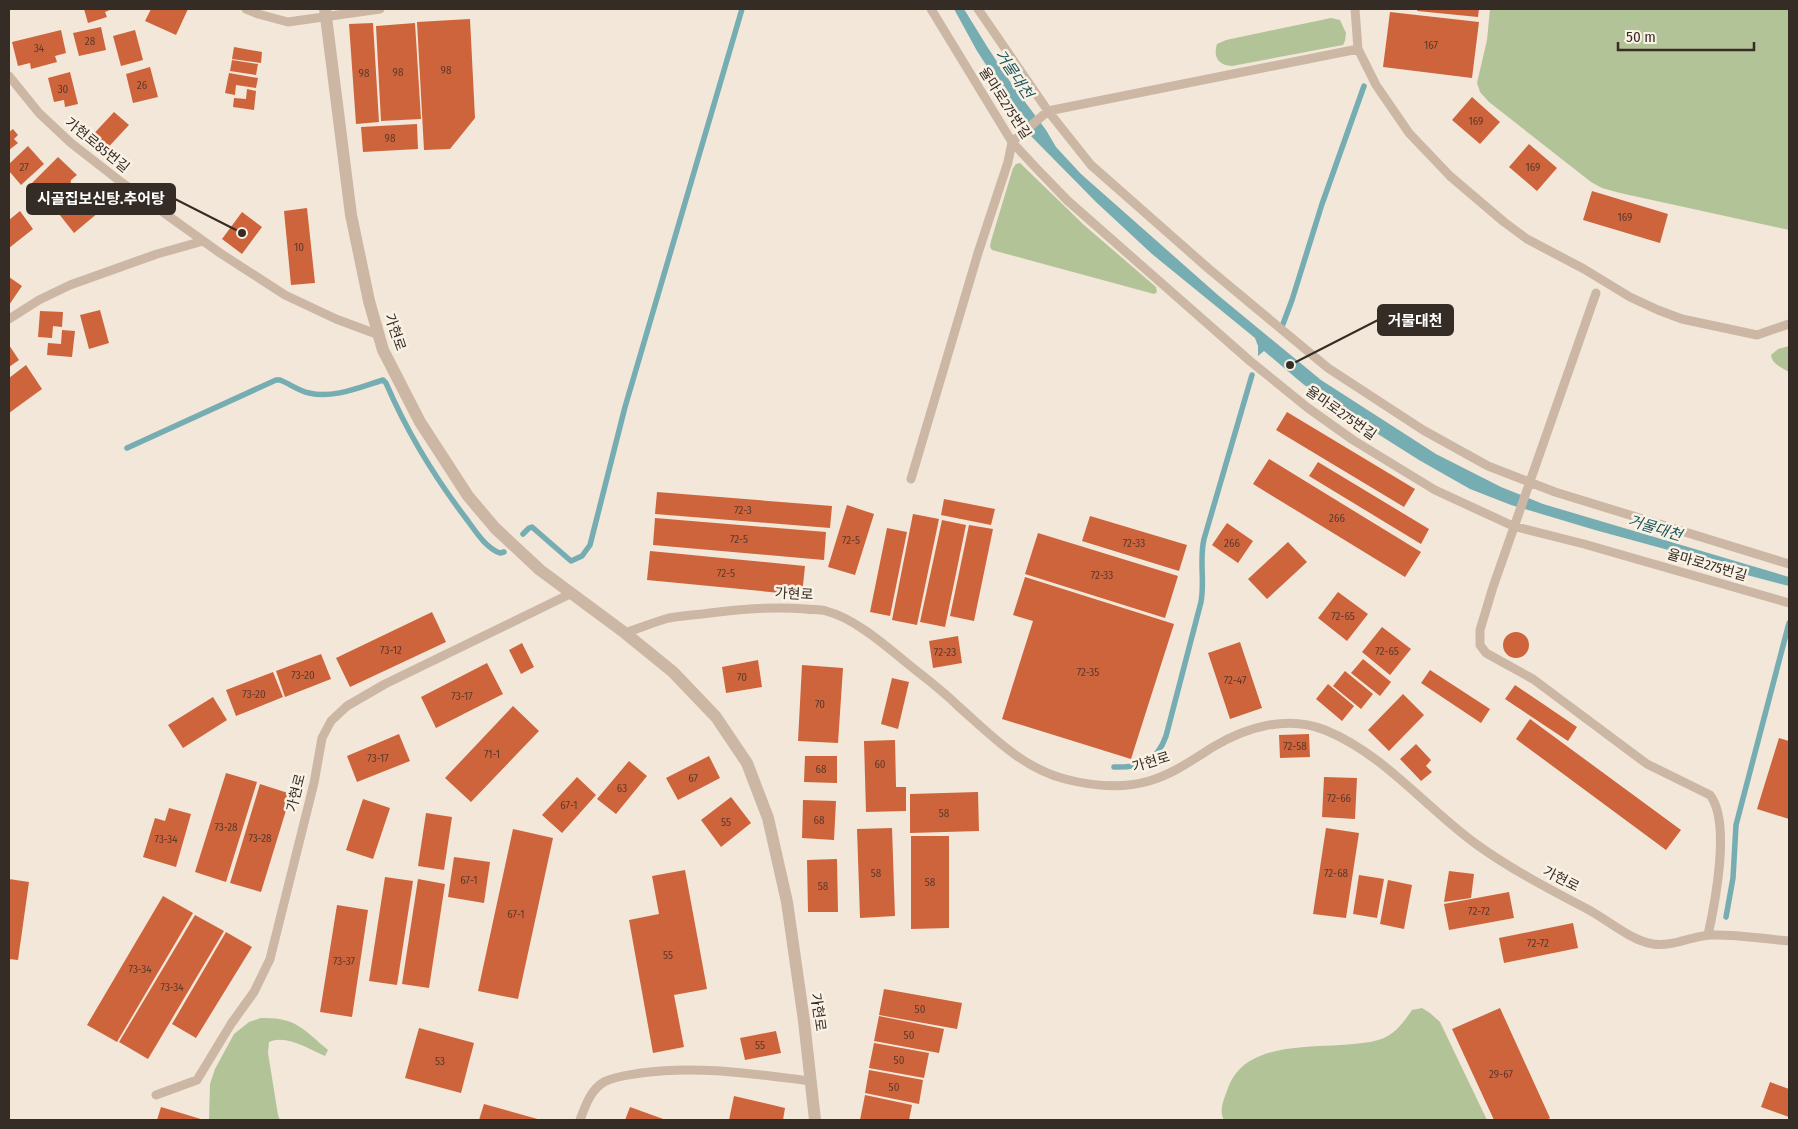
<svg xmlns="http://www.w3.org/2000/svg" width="1798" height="1129" viewBox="0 0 1798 1129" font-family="'Fira Sans Condensed','Noto Sans KR',sans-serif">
<rect width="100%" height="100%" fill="#f3e7d9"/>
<!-- green -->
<path fill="#b3c398" d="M1490,9H1789V230L1620,193L1602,188L1591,182L1489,102L1480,92L1477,83L1487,40Z
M1331,18L1340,20L1346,33L1345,41L1343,45L1232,66C1218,65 1213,57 1217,44L1226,40Z
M1020,163L1084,225L1156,287L1157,292L1154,294L992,250L990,247L991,241L1013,168L1016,164Z
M1789,346V372C1782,368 1772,364 1771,355L1778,349Z
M1422,1008L1430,1013L1440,1022L1487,1120H1224C1219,1111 1223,1101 1227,1091C1245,1032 1332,1053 1378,1040C1394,1036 1403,1023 1412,1010Z
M261,1018C296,1017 303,1029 328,1050L325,1056C309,1049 286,1034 269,1042L268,1053L278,1115L280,1120H209L210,1084L215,1069L234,1034L249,1022Z"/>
<!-- water -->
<path fill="#76adb2" d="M954,9H964L988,48L1011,83L1046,130L1056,147L1081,174L1219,296L1321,380L1436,454L1501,487L1543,504L1789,577V586L1743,574L1694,557L1595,530L1511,505L1470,489L1419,460L1332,405L1303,384L1264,351L1258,356V346L1255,338L1152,254L1096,202L1026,131L1018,119L1014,108L977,51Z"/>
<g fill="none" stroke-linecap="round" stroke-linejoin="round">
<!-- stream -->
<path stroke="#76adb2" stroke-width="5.5" d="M1283,324L1292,300L1322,204L1364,86
M127,448L276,380H280C290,384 299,391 309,393C333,399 360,387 383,380L386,383C407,432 435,478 468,521C476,532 486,548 500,553L504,552
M523,534L529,528L532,527L571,561L582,556L590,545L625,407L742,9
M1114,767C1140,768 1157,762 1166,736L1201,602C1205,581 1199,560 1204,539L1252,375
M1726,917L1733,878L1736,825L1789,623"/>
</g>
<!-- building -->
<path fill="#ce643c" d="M84,9H112L105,12L107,17L88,23Z
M151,9H188L176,35L145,21Z
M1418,9H1479L1478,17L1417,11Z
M1390,12L1479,22L1472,78L1383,67Z
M470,19L475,118L450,149L424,150L417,22Z
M373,23L379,122L356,124L349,24Z
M415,23L421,119L381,121L376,26Z
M101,27L106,50L79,56L73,33Z
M61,30L66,53L55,56L57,62L31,69L30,63L18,66L12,42Z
M135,30L143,60L121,66L113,36Z
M234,47L262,52L261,63L232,59Z
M232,60L258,64L256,75L230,71Z
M150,67L158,97L133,103L126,74Z
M70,72L78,104L65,107L64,100L54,102L48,78Z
M229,73L258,78L256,88L236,85L235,95L225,93Z
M247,89L256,91L254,110L233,107L234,98L246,99Z
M1472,97L1500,122L1480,144L1452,120Z
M114,112L129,125L101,155L87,141Z
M417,124L418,149L363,152L361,127Z
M13,129L18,135L14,139L18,143L9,150V132Z
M1529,144L1557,168L1537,191L1509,167Z
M28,146L44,164L21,185L9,171V164Z
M58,157L77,175L71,180L70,190L67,195L62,197H53L48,202L30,185Z
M89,188L105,207L74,233L59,214Z
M1592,191L1668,214L1660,243L1583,220Z
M307,208L315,283L291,285L284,211Z
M20,211L33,229L9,248V220Z
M242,212L262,227L242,254L222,239Z
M9,277L22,286L9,305Z
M100,310L109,343L89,349L80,315Z
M40,311L63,312L62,327L53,326L52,338L38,337Z
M62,330L75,331L72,357L47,355L48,343L61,344Z
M9,345L19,360L9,367Z
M26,365L42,389L9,413V378Z
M1287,412L1415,489L1404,507L1276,430Z
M1269,459L1421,552L1405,577L1253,484Z
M1318,462L1429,529L1421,544L1309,476Z
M657,492L832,506L830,528L655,514Z
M944,499L995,509L991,525L941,515Z
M847,505L874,514L855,575L828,567Z
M913,514L939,519L917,625L892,620Z
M1090,516L1187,545L1179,571L1082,541Z
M655,518L826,532L824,560L653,545Z
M942,520L966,525L945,627L920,622Z
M1227,523L1253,541L1238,563L1212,545Z
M969,525L993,529L974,621L950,616Z
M887,528L907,532L890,616L870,612Z
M1038,533L1178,576L1165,618L1025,574Z
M1288,542L1307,562L1267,599L1248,579Z
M650,551L805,566L802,595L647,580Z
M1025,577L1174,624L1131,759L1002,719L1033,621L1013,615Z
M1338,592L1368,614L1347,641L1318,618Z
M432,612L446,642L350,687L336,658Z
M1382,627L1411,649L1390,675L1362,652Z
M1503 645a13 13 0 1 1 26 0a13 13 0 1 1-26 0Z
M958,636L962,663L933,668L929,641Z
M1240,642L1262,708L1230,719L1208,653Z
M522,643L534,667L521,674L509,650Z
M321,654L331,679L285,697L276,671Z
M1363,659L1391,682L1380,696L1351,673Z
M758,660L762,687L726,693L722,667Z
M487,663L503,694L436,728L421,697Z
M802,665L843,668L838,743L798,741Z
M1430,670L1490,709L1481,723L1421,683Z
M1345,671L1373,694L1361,709L1333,686Z
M273,672L283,697L236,716L226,690Z
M892,678L909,682L898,729L881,724Z
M1328,684L1354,706L1342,721L1316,699Z
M1515,685L1577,727L1568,741L1505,699Z
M1403,694L1424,715L1389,751L1368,730Z
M213,697L227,720L183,748L168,725Z
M513,706L539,731L471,802L445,778Z
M1530,719L1681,830L1666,850L1516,739Z
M399,734L410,761L357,782L347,756Z
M1309,734L1310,757L1280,758L1279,735Z
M1779,738L1789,741V819L1757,809Z
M895,740L896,787H906V811L866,812L864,741Z
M1416,744L1431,760L1426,766L1432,772L1421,781L1400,759Z
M709,756L720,778L678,800L666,778Z
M805,756H837V783L804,782Z
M629,761L647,776L616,814L597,799Z
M226,773L257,782L226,882L195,872Z
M577,777L596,795L562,833L542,815Z
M1324,777L1357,778L1355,819L1322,817Z
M260,784L291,794L261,892L230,883Z
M978,792L979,831L910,833V794Z
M731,797L751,823L721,847L701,820Z
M363,799L390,808L373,859L346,850Z
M803,800L836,801L834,840L802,838Z
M169,808L191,814L176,867L143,857L155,818L165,821Z
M426,813L452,817L444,870L418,866Z
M892,828L895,916L860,918L857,829Z
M1326,828L1359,833L1346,918L1313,914Z
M513,829L553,838L518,999L478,991Z
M911,836H949V928L911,929Z
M454,857L490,862L484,903L448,897Z
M837,859L838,912H808L807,860Z
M685,870L707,989L674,995L684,1047L653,1053L629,920L659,914L652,876Z
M1449,871L1474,874L1471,898L1444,902Z
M1359,875L1384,879L1377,918L1353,914Z
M385,877L413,881L397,985L369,981Z
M9,879L29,882L18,960L9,959Z
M418,879L445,884L429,988L402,984Z
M1388,880L1412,885L1404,929L1380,924Z
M1509,892L1514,918L1449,930L1444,904Z
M163,896L193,913L117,1042L87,1025Z
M337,905L368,910L352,1017L320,1012Z
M195,915L224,931L148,1059L119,1042Z
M1573,923L1578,948L1504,963L1499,938Z
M226,932L252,947L196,1038L172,1024Z
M884,989L962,1003L957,1029L879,1015Z
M1500,1008L1550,1118L1547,1120H1494L1452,1029Z
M879,1016L944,1029L939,1053L874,1041Z
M419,1028L474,1043L461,1093L405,1078Z
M776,1031L781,1053L745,1060L740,1038Z
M874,1043L929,1053L924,1078L869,1068Z
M869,1070L923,1080L919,1104L865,1093Z
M1770,1082L1789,1089V1117L1761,1107Z
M865,1095L912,1105L909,1120H860Z
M734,1096L785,1108L783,1120H729Z
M484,1104L541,1120H479Z
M161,1107L204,1120H157Z
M630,1107L666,1120H625Z"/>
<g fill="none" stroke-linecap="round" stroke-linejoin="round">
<!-- service -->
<path stroke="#cbb7a4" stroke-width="9" d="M246,9L258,14L288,22L380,9
M931,9L1012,142L1038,170L1068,201L1250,361L1308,408L1353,440L1435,490L1513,526L1584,544L1789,603
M978,9L1048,111L1091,165L1209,269L1328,368L1423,430L1488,466L1555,492L1789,564
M1355,9L1358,49L1376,85L1409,133L1450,176L1504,222L1527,239L1584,269L1630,297L1658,310L1682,319L1757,335L1789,324
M9,76L39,113L71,143L121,182L220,253L285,295L336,319L379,335
M1596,293L1493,587L1480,630V645L1486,653L1533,679L1647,764L1710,795C1731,822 1715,903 1708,935
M9,319L39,300L70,285L157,254L203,241
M911,479L978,253L1008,162L1012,142L1048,111L1358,49
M625,633C640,628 654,622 669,618C679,616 691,615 702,614C737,609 771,606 806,609C812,610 820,609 826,611C857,619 888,648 913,668C928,680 944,692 958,706C991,735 1022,768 1065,779C1092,786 1122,789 1149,781C1173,774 1192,760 1213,747C1246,727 1287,715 1325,730C1384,754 1425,807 1476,844C1512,870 1551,890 1589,910C1609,921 1630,940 1653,944C1673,947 1691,936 1711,935C1737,934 1763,939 1789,941
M156,1095L197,1080L231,1024L254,992L270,959L314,783L322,738L331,721L347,706L385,684L572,593
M580,1120C585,1107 590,1090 604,1082C615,1076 629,1075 641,1073C698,1065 754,1074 811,1081"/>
<!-- tertiary -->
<path stroke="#cbb7a4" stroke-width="12" d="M325,9L351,215L369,301L383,350L420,422L468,496L495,528L540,570L625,633L673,672L716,717L747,763L768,818L787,902L804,1021L815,1120"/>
</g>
<g text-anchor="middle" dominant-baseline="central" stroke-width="5" stroke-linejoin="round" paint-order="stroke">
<!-- number labels -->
<g font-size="11" fill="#5c3a2c">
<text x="90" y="41">28</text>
<text x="1431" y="45">167</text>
<text x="39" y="48">34</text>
<text x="446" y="70">98</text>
<text x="398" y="72">98</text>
<text x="364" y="73">98</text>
<text x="142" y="85">26</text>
<text x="63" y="89">30</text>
<text x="1476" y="121">169</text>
<text x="390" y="138">98</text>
<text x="24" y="167">27</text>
<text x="1533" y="167">169</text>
<text x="1625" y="217">169</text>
<text x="299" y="247">10</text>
<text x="743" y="510">72-3</text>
<text x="1337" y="518">266</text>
<text x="739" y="539">72-5</text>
<text x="851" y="540">72-5</text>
<text x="1134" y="543">72-33</text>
<text x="1232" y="543">266</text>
<text x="726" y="573">72-5</text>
<text x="1102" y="575">72-33</text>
<text x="1343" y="616">72-65</text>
<text x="391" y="650">73-12</text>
<text x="1387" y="651">72-65</text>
<text x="945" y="652">72-23</text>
<text x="1088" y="672">72-35</text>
<text x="303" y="675">73-20</text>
<text x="742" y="677">70</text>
<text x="1235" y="680">72-47</text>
<text x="254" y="694">73-20</text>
<text x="462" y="696">73-17</text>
<text x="820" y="704">70</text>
<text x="1295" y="746">72-58</text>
<text x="492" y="754">71-1</text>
<text x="378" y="758">73-17</text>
<text x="880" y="764">60</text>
<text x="821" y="769">68</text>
<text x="693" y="778">67</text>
<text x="622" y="788">63</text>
<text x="1339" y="798">72-66</text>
<text x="569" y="805">67-1</text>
<text x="944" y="813">58</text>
<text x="819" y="820">68</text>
<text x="726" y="822">55</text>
<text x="226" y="827">73-28</text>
<text x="260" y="838">73-28</text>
<text x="166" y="839">73-34</text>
<text x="876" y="873">58</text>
<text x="1336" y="873">72-68</text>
<text x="469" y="880">67-1</text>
<text x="930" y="882">58</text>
<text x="823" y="886">58</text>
<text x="1479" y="911">72-72</text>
<text x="516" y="914">67-1</text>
<text x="1538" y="943">72-72</text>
<text x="668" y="955">55</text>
<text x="344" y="961">73-37</text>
<text x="140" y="969">73-34</text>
<text x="172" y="987">73-34</text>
<text x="920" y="1009">50</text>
<text x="909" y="1035">50</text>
<text x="760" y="1045">55</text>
<text x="899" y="1060">50</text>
<text x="440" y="1061">53</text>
<text x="1501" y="1074">29-67</text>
<text x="894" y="1087">50</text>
</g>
<!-- street labels -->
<g font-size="14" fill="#362c26" stroke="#faf1e5">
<text transform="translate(1005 103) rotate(57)">율마로275번길</text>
<text transform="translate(97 145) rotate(39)">가현로85번길</text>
<text transform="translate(395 332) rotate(71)">가현로</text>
<text transform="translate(1341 413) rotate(35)">율마로275번길</text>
<text transform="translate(1707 565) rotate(16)">율마로275번길</text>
<text transform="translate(794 594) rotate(3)">가현로</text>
<text transform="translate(1151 762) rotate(-17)">가현로</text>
<text transform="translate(296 793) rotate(-76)">가현로</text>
<text transform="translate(1561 879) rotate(27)">가현로</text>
<text transform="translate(818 1012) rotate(82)">가현로</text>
</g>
<!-- water labels -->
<g font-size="15" font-style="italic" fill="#19545a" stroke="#faf1e5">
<text transform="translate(1014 74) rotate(56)">거물대천</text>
<text transform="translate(1655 528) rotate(17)">거물대천</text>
</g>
</g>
<!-- callouts -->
<path fill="none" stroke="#362c26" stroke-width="2" d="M242 233L175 199M1290 365L1378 320"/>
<g fill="#362c26" stroke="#faf1e5" stroke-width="2">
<circle cx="242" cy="233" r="5"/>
<circle cx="1290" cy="365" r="5"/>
</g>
<g fill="#362c26" stroke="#362c26" stroke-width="2">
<rect x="27" y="184" width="148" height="30" rx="5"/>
<rect x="1378" y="305" width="75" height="30" rx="5"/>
</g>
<g font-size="15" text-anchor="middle" font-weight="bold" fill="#fff">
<text x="101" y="204">시골집보신탕.추어탕</text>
<text x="1415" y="326">거물대천</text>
</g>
<!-- border -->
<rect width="1798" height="1129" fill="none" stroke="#362c26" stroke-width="20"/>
<!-- scale -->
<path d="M1618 42v8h136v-8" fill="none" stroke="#362c26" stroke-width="2.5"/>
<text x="1626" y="42" font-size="15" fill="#362c26" stroke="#faf1e5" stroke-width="4" paint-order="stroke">50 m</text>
</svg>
